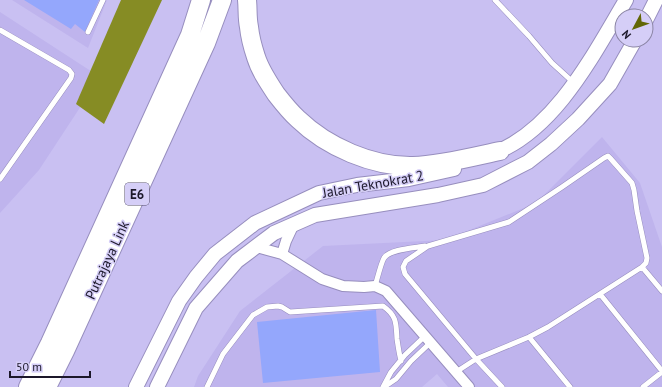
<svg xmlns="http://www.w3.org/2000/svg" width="662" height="387" viewBox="0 0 662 387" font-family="'PT Sans',sans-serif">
<rect width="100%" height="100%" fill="#c9c0f2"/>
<!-- built -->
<path fill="#bfb4ed" d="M12,0H107L88,48Z
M0,12L100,77L39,170L0,213Z
M602,137L640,183L662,247V387H448L437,374L422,387H194L198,376L240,311L323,246L445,240L536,203Z"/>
<!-- forest -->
<path fill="#868c24" d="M121,0H162L104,124L76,104Z"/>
<!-- building -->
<path fill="#94a7fc" d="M24,0H99L85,32L75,24L71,29Z
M376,310L380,372L263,383L257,322Z"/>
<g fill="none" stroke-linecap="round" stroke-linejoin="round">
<!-- service casing -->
<g stroke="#978ebe" stroke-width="6">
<path id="service" d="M495,0L529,36L552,63L574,83
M0,30L69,70L72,74L71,78L0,179
M88,32L103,0
M642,267L662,291
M375,286C377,280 381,263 384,258C390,249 414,248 425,246
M600,294L662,371
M529,337L570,387
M456,372L476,359L529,337L548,327L642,267L646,263L647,258L637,211L634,190L632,183L610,158L608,156L604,158L562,187L509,222L428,246L406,261L403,267L405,274L476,359L502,387
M207,387L223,354L253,315L267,307L278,306L282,307L290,312L383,306C397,316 396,323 397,339C398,346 399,353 401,361
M383,387L391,372L405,355L425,336
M384,387L396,379L411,361L430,343
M643,387L662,372"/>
</g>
<!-- minor casing -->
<g stroke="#978ebe" stroke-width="12">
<path id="minor" d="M254,248H260L282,254L322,279L343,286L364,287L375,286L386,291L469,387
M282,254L286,241L294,224"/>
</g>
<!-- secondary casing -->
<g stroke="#978ebe" stroke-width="16">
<path id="secondary" d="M646,20L656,0
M492,154C555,131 593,55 626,0
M136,387L179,301L196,277L215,254L255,223L319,193L357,185L409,179L454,169
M157,387L196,308L237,261L274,233L315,215L438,195L483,185L528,162L551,144L578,119L610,84L635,40"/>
</g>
<!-- motorway casing -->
<g stroke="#978ebe" stroke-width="20">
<path id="motorway" d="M247,0C248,9 247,18 249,27C250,37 253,48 256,57C260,70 268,82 276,94C283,103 290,112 298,119C327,147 373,167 413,166C441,165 472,157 500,151
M28,387L50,343L190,35L201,0
M47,387L65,351L206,43L222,0"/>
</g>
<!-- service -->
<use href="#service" stroke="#fff" stroke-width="5"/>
<!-- minor -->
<use href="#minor" stroke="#fff" stroke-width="10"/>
<!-- secondary -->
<use href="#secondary" stroke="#fff" stroke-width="14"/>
<!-- motorway -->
<use href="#motorway" stroke="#fff" stroke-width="18"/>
</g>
<g text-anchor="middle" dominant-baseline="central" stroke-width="3" stroke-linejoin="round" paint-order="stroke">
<!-- shield labels -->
<rect fill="#d5cef7" stroke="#544f68" stroke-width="1" x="125" y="183" width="24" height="22" rx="3"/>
<g font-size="13" font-weight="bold" fill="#1c182a">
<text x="137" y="194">E6</text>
</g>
<!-- street labels -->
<g font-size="14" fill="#1c182a" stroke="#d5cef7">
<text transform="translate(373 184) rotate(-10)">Jalan Teknokrat 2</text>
<text transform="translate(107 260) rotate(-65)">Putrajaya Link</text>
</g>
</g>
<!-- north arrow -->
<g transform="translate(634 28) rotate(229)"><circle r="19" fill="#d5cef7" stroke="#8b85a5"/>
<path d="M0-3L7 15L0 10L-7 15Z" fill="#626705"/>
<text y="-6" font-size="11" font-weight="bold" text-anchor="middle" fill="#1c182a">N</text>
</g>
<!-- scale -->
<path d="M10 371v6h80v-6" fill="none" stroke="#1c182a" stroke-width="2"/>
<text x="16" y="371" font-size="12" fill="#1c182a" stroke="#d5cef7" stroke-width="3" paint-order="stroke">50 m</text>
</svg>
